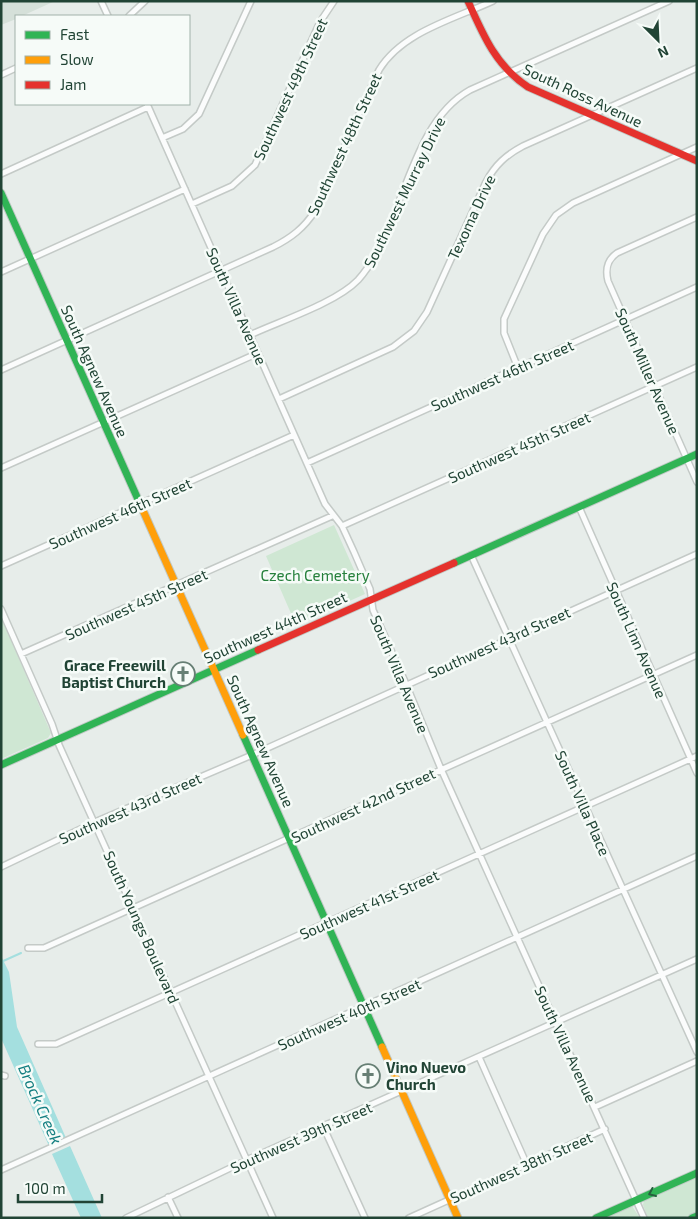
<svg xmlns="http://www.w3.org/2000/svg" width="698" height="1219" viewBox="0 0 698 1219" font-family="'Exo 2',sans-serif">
<rect width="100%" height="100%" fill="#e7edea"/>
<!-- built -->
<path fill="#d5e0d9" d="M1,1H55L22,16H16V19L1,25Z"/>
<!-- green -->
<path fill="#cfe7d3" d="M334,525L365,594L296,625L266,556Z
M1,617L51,733L48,738L1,759Z
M697,1175V1212L683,1218H648L643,1205L644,1200Z
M632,1206L640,1218H603Z"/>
<!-- water -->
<path fill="#a4dfdf" d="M1,956L9,972L17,1027L66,1138L49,1146L1,1038Z
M70,1146L102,1218H81L52,1154Z"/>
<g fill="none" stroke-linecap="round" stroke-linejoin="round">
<!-- stream -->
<path stroke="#a4dfdf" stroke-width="2" d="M1,962L21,953"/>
<!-- street casing -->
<g stroke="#c4cac7" stroke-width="8">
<path id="street" d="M101,1L108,16
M129,16L145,1
M1,75L16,68
M147,104L325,504L342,526L354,552L370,589L373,610L406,684L441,769L644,1218
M162,138L183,129L199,114L251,1
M1,174L148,107
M192,204L232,186L255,165L320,22L334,1
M697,217L617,253C607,260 605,269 608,281L697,482
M1,272L185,189
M250,335C280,321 336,303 358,280C404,229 407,125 470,90L669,1
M518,368L504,333V319L543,234L556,215L573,203L697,147
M1,370L273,247C291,238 304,228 315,211L379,70C402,32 454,19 493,1
M279,399L393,347L414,331L427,312L486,182C495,165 506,155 523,146L697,68
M307,463L697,287
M1,468L258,353
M579,507L697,773
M342,526L697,367
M471,555L697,1052
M1,566L294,435
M1,609L52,724L59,745L273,1218
M21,654L332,516
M1,867L95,822L252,755L697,554
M28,948H44L697,655
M38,1044H56L697,756
M479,1057L527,1165
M1,1075L5,1076
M595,1107L697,1061
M323,1126L365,1218
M1,1170L697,856
M168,1197L178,1218
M126,1218L247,1160L697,959
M409,1218L605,1129"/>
</g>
<!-- fast casing -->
<g stroke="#c0c9c5" stroke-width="9">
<path id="fast" d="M1,193L141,506
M454,563L697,454
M243,735L382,1047
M1,765L258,650
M596,1218L697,1173
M692,1218L697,1216"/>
</g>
<!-- slow casing -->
<g stroke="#c0c9c5" stroke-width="9">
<path id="slow" d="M141,506L243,735
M382,1047L458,1218"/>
</g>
<!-- jam casing -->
<g stroke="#c0c9c5" stroke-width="9">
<path id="jam" d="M468,1C483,35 496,66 528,87L697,161
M258,650L454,563"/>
</g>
<!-- street -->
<use href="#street" stroke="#fbfcfc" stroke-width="5"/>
<!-- fast -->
<use href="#fast" stroke="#30b455" stroke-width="7"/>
<!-- slow -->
<use href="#slow" stroke="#ff9f0a" stroke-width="7"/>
<!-- jam -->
<use href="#jam" stroke="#e5322d" stroke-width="7"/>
</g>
<!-- one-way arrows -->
<defs><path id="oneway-chevron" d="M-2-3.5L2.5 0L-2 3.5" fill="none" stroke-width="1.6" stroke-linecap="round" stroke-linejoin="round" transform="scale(1.25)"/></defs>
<use stroke="#25603d" href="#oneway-chevron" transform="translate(652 1193) rotate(156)"/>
<!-- icons -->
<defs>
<g id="church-ring" transform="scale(1.25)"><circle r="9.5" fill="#f6fbf8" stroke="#667f74" stroke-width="1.5"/><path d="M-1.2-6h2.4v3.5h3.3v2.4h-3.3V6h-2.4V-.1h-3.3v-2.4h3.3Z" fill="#667f74"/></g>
</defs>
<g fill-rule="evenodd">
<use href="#church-ring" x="183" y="674"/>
<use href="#church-ring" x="368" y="1076"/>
</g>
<g text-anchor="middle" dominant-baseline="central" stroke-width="5" stroke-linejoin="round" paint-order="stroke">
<!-- street labels -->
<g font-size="15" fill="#214435" stroke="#f6fbf8">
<text transform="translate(290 89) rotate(-65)">Southwest 49th Street</text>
<text transform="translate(583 95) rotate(25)">South Ross Avenue</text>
<text transform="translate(344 144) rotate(-65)">Southwest 48th Street</text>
<text transform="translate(404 192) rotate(-64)">Southwest Murray Drive</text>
<text transform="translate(471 217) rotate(-65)">Texoma Drive</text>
<text transform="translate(237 306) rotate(66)">South Villa Avenue</text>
<text transform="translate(95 371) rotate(66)">South Agnew Avenue</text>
<text transform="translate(648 371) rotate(66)">South Miller Avenue</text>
<text transform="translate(502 375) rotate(-24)">Southwest 46th Street</text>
<text transform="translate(519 447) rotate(-24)">Southwest 45th Street</text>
<text transform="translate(120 513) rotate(-24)">Southwest 46th Street</text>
<text transform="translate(136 604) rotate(-24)">Southwest 45th Street</text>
<text transform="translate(275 627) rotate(-24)">Southwest 44th Street</text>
<text transform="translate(637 640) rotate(66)">South Linn Avenue</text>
<text transform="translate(499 642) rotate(-24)">Southwest 43rd Street</text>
<text transform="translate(400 674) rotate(67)">South Villa Avenue</text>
<text transform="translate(261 741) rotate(66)">South Agnew Avenue</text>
<text transform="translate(583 803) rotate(66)">South Villa Place</text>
<text transform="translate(363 805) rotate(-25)">Southwest 42nd Street</text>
<text transform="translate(130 808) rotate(-24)">Southwest 43rd Street</text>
<text transform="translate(369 904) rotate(-24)">Southwest 41st Street</text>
<text transform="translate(142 927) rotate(66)">South Youngs Boulevard</text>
<text transform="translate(349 1014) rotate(-24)">Southwest 40th Street</text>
<text transform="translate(566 1044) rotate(65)">South Villa Avenue</text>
<text transform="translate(301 1137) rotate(-24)">Southwest 39th Street</text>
<text transform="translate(521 1167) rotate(-24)">Southwest 38th Street</text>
</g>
<!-- park labels -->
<g font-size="15" fill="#26803c" stroke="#f6fbf8">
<text x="315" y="575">Czech Cemetery</text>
</g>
<!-- poi labels -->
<g font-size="15" font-weight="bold" fill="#214435" stroke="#f6fbf8" text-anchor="end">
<text x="166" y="665">Grace Freewill<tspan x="166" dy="17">Baptist Church</tspan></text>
<text x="386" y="1067" text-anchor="start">Vino Nuevo<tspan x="386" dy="17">Church</tspan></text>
</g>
<!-- water labels -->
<g font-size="16" font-style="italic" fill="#147f81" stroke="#f6fbf8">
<text transform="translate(41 1104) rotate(66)">Brock Creek</text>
</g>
</g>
<!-- border -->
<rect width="698" height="1219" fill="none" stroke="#214435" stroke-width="5"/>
<!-- legend -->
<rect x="15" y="15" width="175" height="90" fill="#f6fbf8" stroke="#a1b2aa"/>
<rect x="25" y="31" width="25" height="8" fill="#30b455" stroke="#a1b2aa"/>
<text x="60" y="40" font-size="15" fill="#214435">Fast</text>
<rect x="25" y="56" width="25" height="8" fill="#ff9f0a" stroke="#a1b2aa"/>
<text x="60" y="65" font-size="15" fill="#214435">Slow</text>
<rect x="25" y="81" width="25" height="8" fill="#e5322d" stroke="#a1b2aa"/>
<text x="60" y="90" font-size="15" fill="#214435">Jam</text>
<!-- north arrow -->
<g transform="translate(658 40) rotate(156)" stroke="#f6fbf8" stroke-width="4" paint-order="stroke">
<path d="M0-4L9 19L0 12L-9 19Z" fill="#214435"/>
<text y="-8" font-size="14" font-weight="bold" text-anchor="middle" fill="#214435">N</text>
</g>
<!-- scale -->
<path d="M18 1194v8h84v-8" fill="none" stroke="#214435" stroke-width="2.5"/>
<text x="25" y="1194" font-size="15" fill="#214435" stroke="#f6fbf8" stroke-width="4" paint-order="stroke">100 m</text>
</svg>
